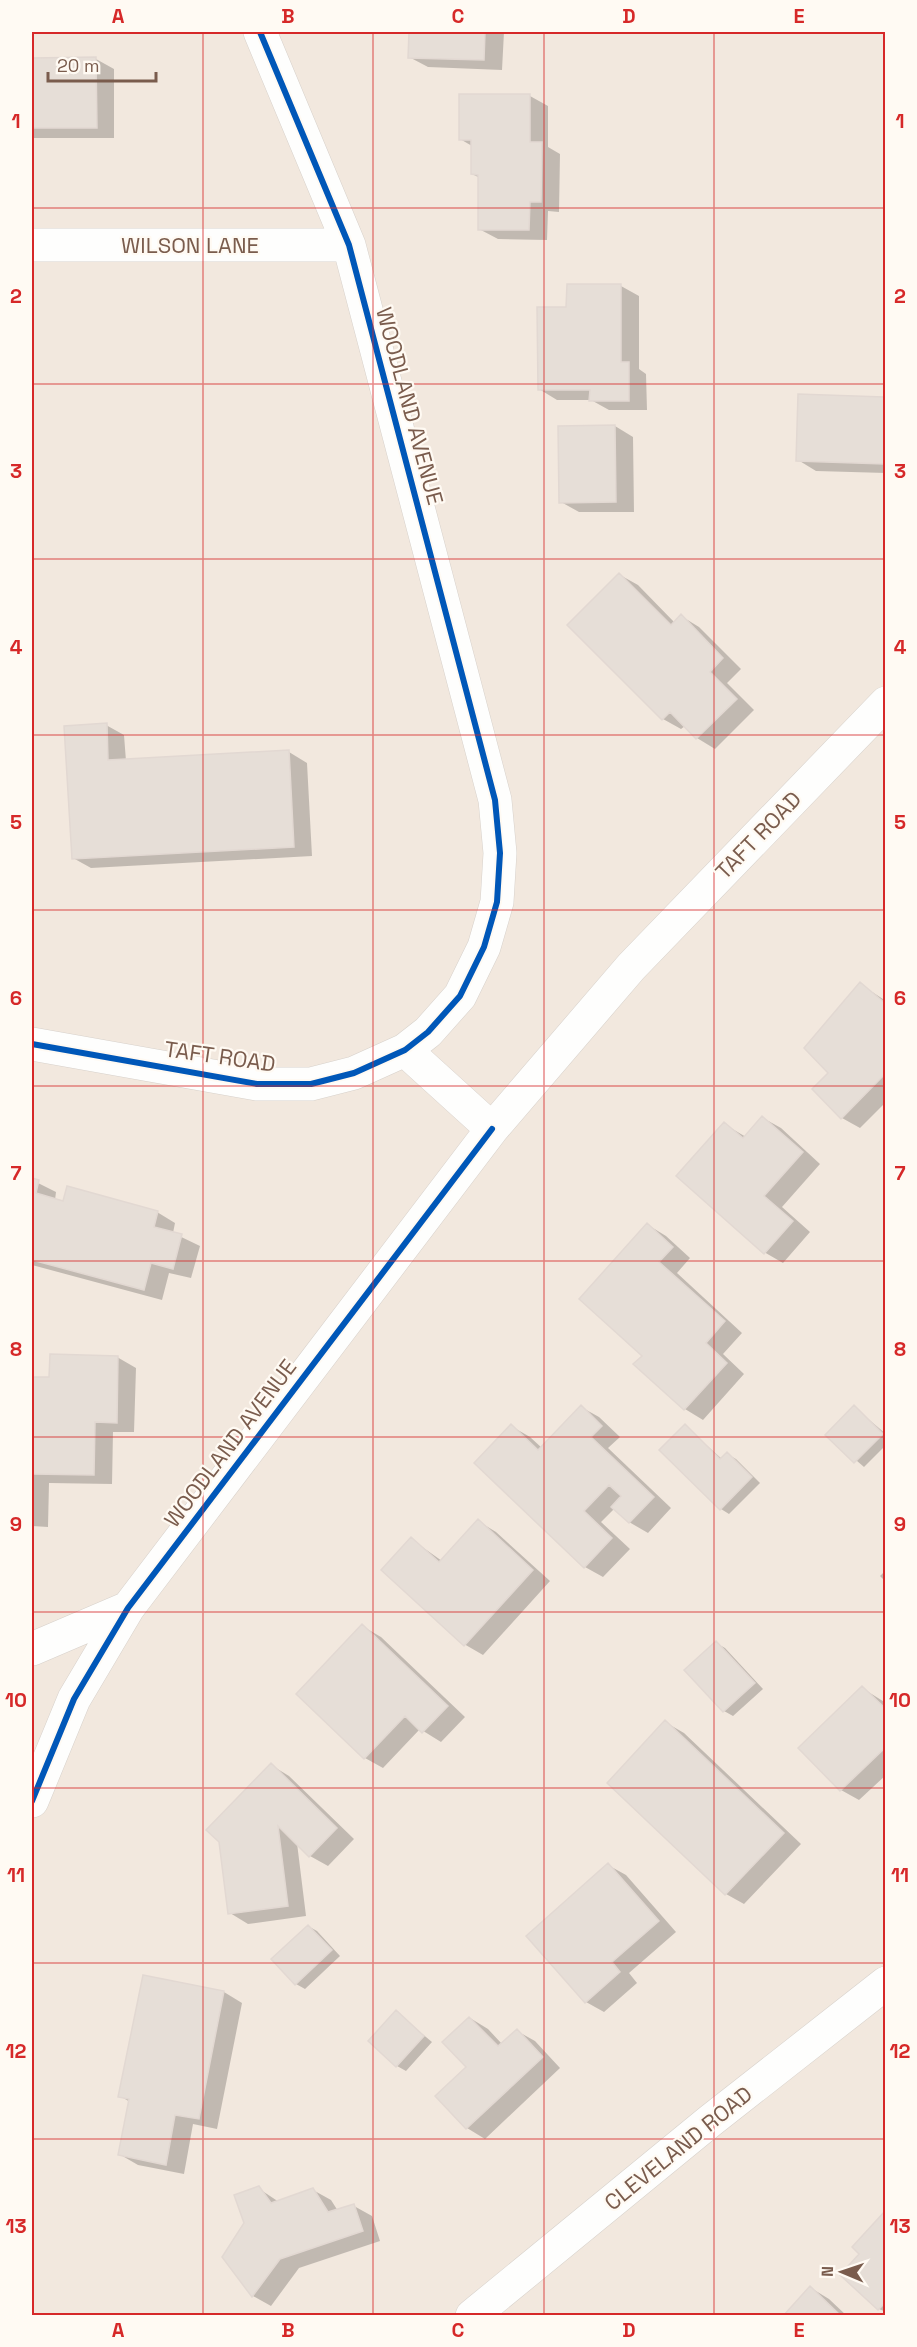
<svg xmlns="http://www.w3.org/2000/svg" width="917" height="2347" viewBox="0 0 917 2347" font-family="'Space Grotesk',sans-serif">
<rect width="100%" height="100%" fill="#f9f5f0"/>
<!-- residential -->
<path fill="#f2e8de" d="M32,32H885V2315H32Z"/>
<!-- shadow -->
<path fill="#0003" d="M410,32H504L502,70L428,67L409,57Z
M32,59H96L114,69V138H32Z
M530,96L548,106V147L560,154L559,212L548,211L547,240L498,239L479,229L480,178L472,174V146L460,139Z
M621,286L639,296V369L646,374L647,410H609L591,400H557L539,389L568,309Z
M885,399L886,473L816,471L798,460Z
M615,426L633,437L634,512H579L561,502Z
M620,575L638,585L675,623L681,616L699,627L741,669L727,683L754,710L715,749L697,738L685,726L681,729L663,719Z
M106,725L124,735L126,761L289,752L307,763L312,856L91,868L73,858Z
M860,984L886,1001V1102L860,1128L842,1118L830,1073Z
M763,1118L781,1128L820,1164L782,1207L810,1232L783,1263L764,1252L724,1124L746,1137Z
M32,1180L56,1192L55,1200L157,1212L175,1223L173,1233L200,1246L191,1278L169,1273L162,1300L32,1265Z
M648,1225L666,1236L690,1258L677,1273L742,1333L723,1354L744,1374L703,1420L685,1409L644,1356Z
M117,1357L136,1368L134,1432H113L112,1484L49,1483L48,1527L32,1526V1378H50Z
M581,1407L599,1417L620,1437L608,1448L671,1508L648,1533L629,1522L615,1508L601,1522L630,1549L603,1577L585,1567L511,1426L530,1437L542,1448Z
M854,1407L886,1434V1445L864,1467L827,1435Z
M685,1426L722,1459L727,1454L736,1459L760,1483L729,1514L721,1509Z
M478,1521L496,1532L550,1581L483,1655L464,1644L411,1539L442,1561Z
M886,1570V1582L880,1576Z
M362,1626L381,1637L465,1717L441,1742L420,1729L383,1768L365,1758Z
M716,1643L725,1648L763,1689L733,1716L724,1711Z
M862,1688L886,1703V1775L859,1800L841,1790L800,1748Z
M665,1722L684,1733L801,1844L744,1904L726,1894Z
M271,1765L289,1776L354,1839L328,1866L310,1856L297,1843L306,1916L248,1924L230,1913Z
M608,1865L626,1875L676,1932L629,1973L637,1983L604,2012L586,2002Z
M308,1926L317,1931L340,1956L305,1989L296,1984Z
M224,1992L242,2003L217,2129L193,2124L184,2174L138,2165L119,2154L130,2102L120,2096Z
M396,2012L432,2042L406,2071L397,2066Z
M470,2018L488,2029L502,2044L517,2031L535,2041L560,2068L485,2139L467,2128L437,2096L468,2067Z
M258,2188L279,2202L313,2190L331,2200L338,2211L354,2206L372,2216L380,2241L299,2268L271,2306L253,2296L224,2257L246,2223Z
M886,2212V2312L879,2309L861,2253Z
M811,2288L829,2299L847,2316H785Z"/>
<!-- building -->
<path fill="#e6ded7" stroke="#e2d8d2" stroke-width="1.5" d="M409,32H485L484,60L408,58Z
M96,57L97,128H32V58Z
M459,94H530V142H542L541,202H530L529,230H478V175L471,174V140H459Z
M567,284H621V362H629V401H589L590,390H538L537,307H566Z
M884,380H886V494L885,464L796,461L798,394L884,397Z
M615,425L616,502L559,503L558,426Z
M619,573L671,625L681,614L723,658L710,672L737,699L696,739L670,712L662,720L567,625Z
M107,723L108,760L289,750L294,847L72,859L64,726Z
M860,982L886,1004V1073L841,1119L812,1089L828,1073L804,1048Z
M762,1116L803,1152L764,1196L793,1221L764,1254L676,1176L724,1122L743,1138Z
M32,1178L39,1180L36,1193L63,1201L67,1186L158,1211L154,1227L182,1234L173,1269L151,1263L144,1290L32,1260Z
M647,1223L673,1247L659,1262L725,1321L706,1343L727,1363L684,1410L633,1364L642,1356L579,1299Z
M50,1354L118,1356L117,1423L95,1422L94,1475L32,1474V1377H49Z
M581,1405L602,1426L591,1437L654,1497L629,1523L611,1507L621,1496L609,1485L584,1511L612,1538L584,1568L474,1463L511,1424L538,1450Z
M854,1405L883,1434L854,1463L825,1435Z
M685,1424L720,1459L727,1452L752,1477L720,1510L659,1450Z
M478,1519L533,1570L464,1646L381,1570L411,1537L439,1562Z
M362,1624L448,1706L422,1733L405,1716L364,1759L296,1694Z
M716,1641L755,1683L723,1712L684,1670Z
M862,1686L886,1709V1747L840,1791L798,1748Z
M665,1720L784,1833L725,1895L607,1783Z
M271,1763L337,1828L309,1857L278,1826L288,1906L228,1914L219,1842L206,1830Z
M608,1863L659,1921L612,1962L620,1972L585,2003L526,1936Z
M308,1925L332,1950L295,1985L271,1959Z
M143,1975L224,1991L199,2119L175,2115L166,2165L118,2155L129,2099L118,2097Z
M396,2010L424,2036L396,2067L368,2041Z
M469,2017L498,2046L517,2029L543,2057L466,2129L435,2096L466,2067L442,2042Z
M259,2186L271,2203L313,2188L328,2212L354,2204L363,2231L280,2259L252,2297L222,2257L244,2223L234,2195Z
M886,2210V2302L878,2310L840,2275L859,2254L852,2247Z
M810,2286L841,2316H783Z"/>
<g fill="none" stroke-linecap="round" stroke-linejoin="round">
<!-- minor casing -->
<g stroke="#d7d1cb" stroke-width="34">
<path id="minor" d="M32,245H349
M32,1044L257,1084H311L354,1073L405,1050L428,1032L460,996L484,947L497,902L500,853L495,800L349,245L260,32
M405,1050L492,1129
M32,1649L128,1608
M32,1801L74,1699L128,1608L492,1129L631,967L886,703
M472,2316L710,2121L886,1983"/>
</g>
<!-- minor -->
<use href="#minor" stroke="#fefefd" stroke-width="33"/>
<!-- cycleway casing -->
<g stroke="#fffaf3" stroke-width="10">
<path id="cycleway" d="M32,1044L257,1084H311L354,1073L405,1050L428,1032L460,996L484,947L497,902L500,853L495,800L349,245L260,32
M32,1801L74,1699L128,1608L492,1129"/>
</g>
<!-- cycleway -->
<use href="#cycleway" stroke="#0057b8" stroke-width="6"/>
</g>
<!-- grid -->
<path fill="none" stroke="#d62828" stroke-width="1.5" stroke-opacity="0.55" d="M203,32V2316M373,32V2316M544,32V2316M714,32V2316M32,208H886M32,384H886M32,559H886M32,735H886M32,910H886M32,1086H886M32,1261H886M32,1437H886M32,1612H886M32,1788H886M32,1963H886M32,2139H886"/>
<g text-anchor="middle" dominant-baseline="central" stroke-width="4.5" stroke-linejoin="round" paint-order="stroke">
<!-- street labels -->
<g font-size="22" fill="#7a5c4d" stroke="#fffaf3">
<text x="190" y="245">WILSON LANE</text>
<text transform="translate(410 406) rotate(75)">WOODLAND AVENUE</text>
<text transform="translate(758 835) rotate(-46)">TAFT ROAD</text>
<text transform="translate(220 1056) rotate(8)">TAFT ROAD</text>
<text transform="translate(230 1443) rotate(-53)">WOODLAND AVENUE</text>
<text transform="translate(678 2148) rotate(-39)">CLEVELAND ROAD</text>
</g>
</g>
<!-- border -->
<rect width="917" height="2347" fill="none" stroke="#fffaf3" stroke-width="66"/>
<!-- north arrow -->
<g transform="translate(842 2272) rotate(272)" stroke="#fffaf3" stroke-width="4.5" paint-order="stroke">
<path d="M0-4.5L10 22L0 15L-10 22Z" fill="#7a5c4d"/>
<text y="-9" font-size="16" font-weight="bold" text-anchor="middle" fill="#7a5c4d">N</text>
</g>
<!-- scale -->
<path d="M48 72v9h108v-9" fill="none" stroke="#7a5c4d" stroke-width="3"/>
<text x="57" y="72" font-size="18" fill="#7a5c4d" stroke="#fffaf3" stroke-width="4.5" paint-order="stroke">20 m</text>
<rect x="33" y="33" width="851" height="2281" fill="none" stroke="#d62828" stroke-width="2"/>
<g font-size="20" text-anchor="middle" font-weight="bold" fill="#d62828">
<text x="118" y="23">A</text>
<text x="288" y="23">B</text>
<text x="458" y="23">C</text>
<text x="629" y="23">D</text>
<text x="799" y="23">E</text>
<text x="16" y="128">1</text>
<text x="900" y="128">1</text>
<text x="16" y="303">2</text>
<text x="900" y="303">2</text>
<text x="16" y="478">3</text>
<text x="900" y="478">3</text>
<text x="16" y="654">4</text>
<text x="900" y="654">4</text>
<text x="16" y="829">5</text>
<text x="900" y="829">5</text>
<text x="16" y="1005">6</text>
<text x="900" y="1005">6</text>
<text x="16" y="1180">7</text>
<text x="900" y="1180">7</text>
<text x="16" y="1356">8</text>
<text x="900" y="1356">8</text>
<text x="16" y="1531">9</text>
<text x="900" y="1531">9</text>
<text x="16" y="1707">10</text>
<text x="900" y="1707">10</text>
<text x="16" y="1882">11</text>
<text x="900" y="1882">11</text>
<text x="16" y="2058">12</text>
<text x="900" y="2058">12</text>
<text x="16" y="2233">13</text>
<text x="900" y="2233">13</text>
<text x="118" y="2337">A</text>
<text x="288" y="2337">B</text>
<text x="458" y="2337">C</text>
<text x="629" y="2337">D</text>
<text x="799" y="2337">E</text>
</g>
</svg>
